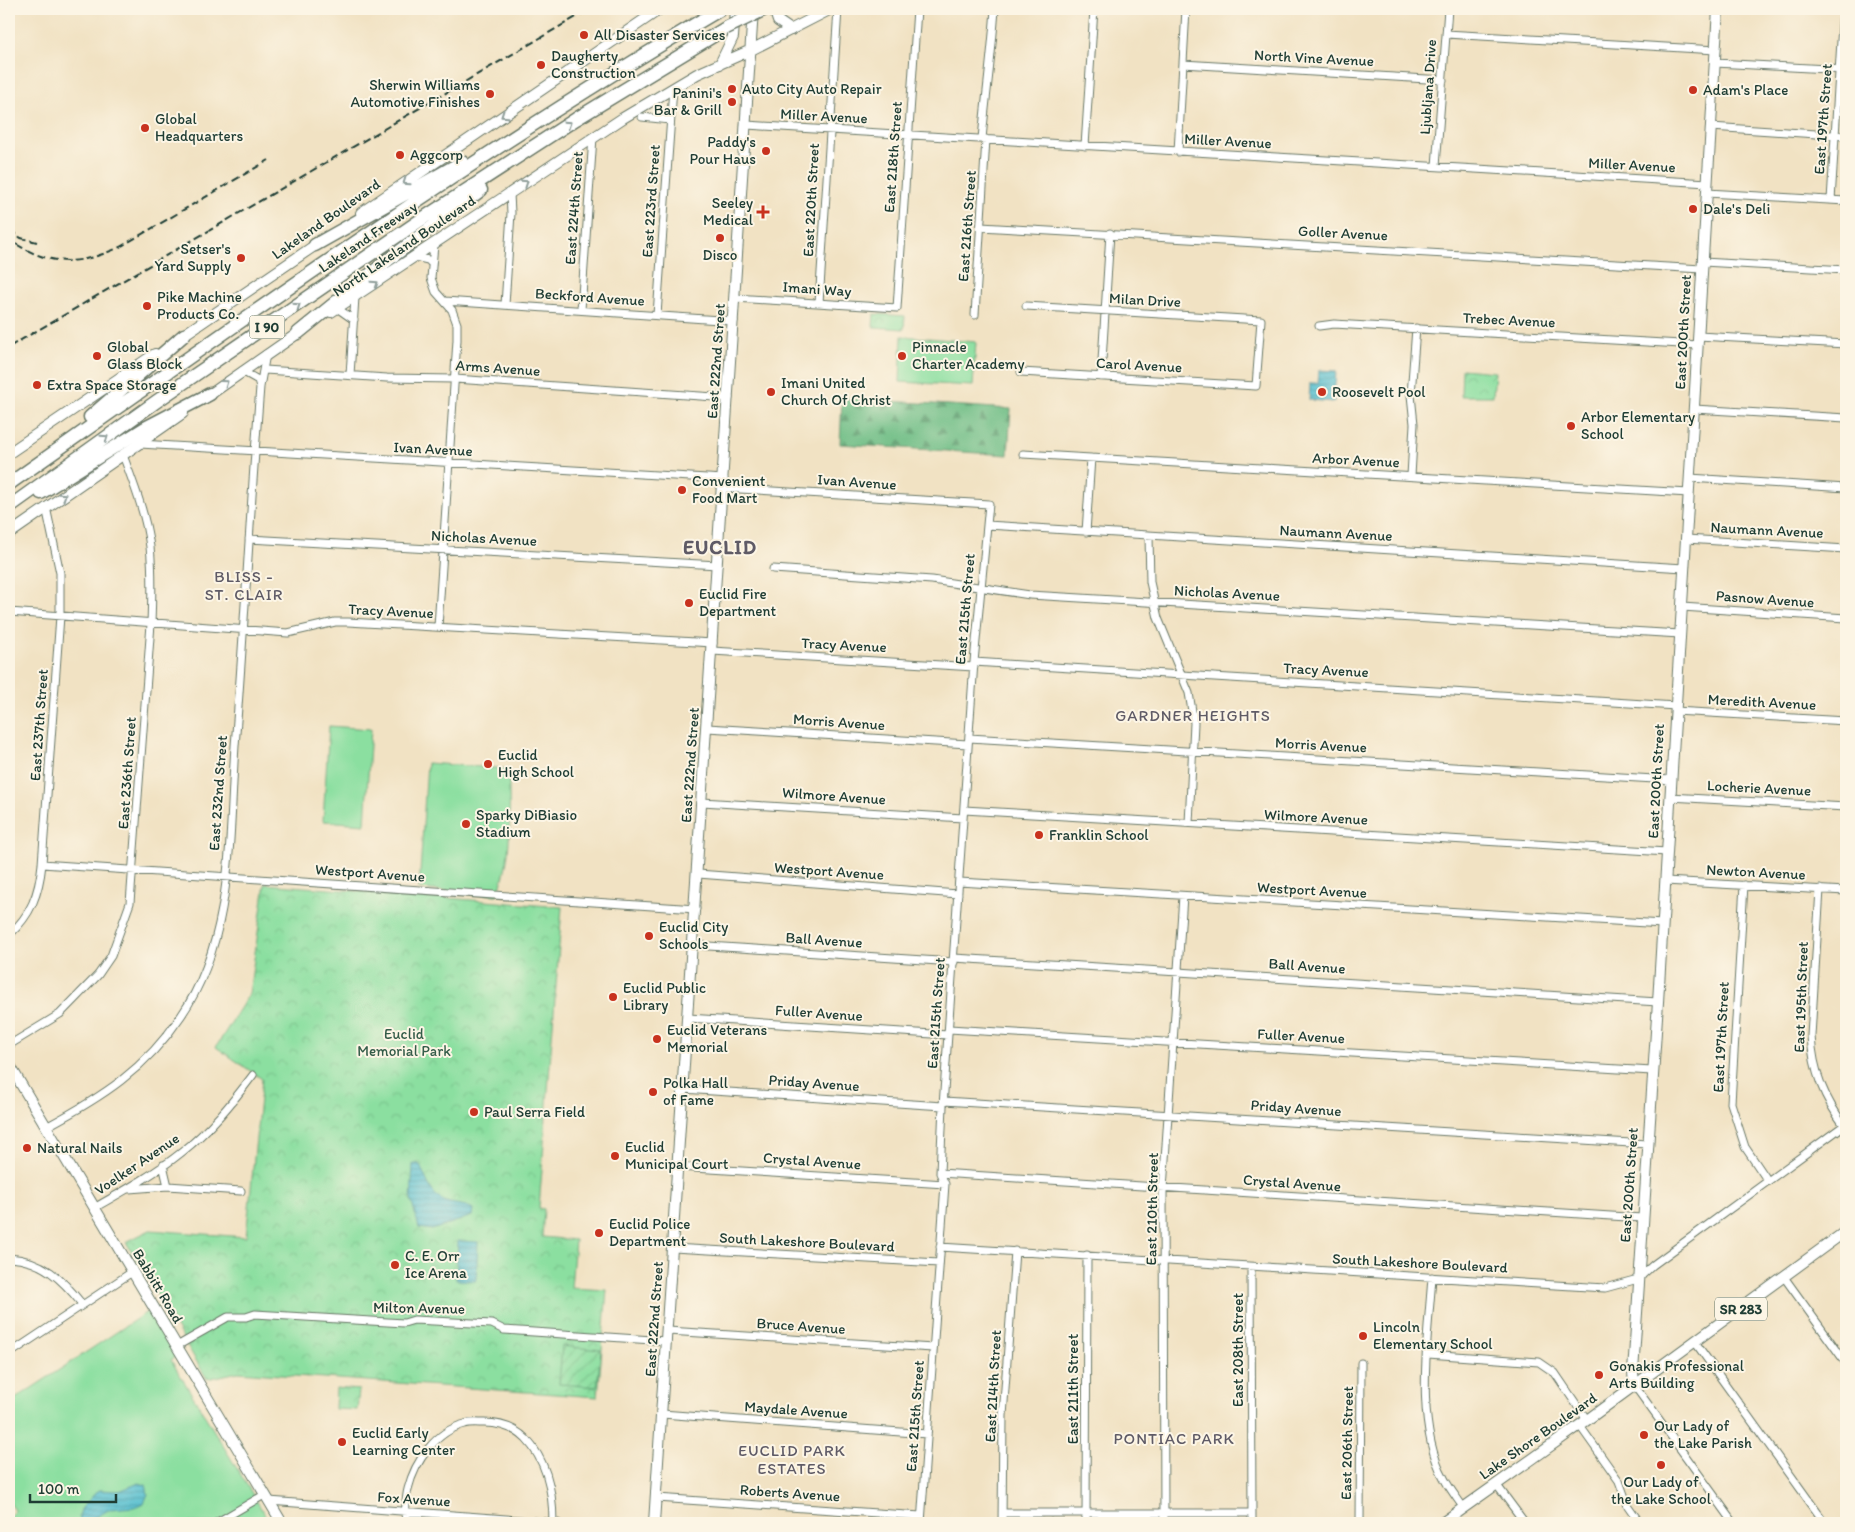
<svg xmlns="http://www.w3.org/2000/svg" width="1855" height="1532" viewBox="0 0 1855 1532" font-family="Itim,sans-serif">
<defs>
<pattern id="forest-firs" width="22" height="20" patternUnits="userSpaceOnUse" patternTransform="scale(1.25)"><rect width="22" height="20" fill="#70be86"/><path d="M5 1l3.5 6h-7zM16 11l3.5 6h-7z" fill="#5b9c6e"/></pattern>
<pattern id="park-crowns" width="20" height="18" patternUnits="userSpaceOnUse" patternTransform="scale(1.25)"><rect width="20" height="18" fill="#8bdfa0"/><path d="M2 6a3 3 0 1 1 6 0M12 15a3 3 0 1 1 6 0" fill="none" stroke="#78c08a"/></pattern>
<pattern id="garden-furrows" width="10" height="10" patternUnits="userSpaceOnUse" patternTransform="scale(1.25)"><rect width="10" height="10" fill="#8bdfa0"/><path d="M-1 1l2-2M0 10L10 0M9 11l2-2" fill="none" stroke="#78c08a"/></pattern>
<pattern id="water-rules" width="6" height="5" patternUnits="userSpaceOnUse" patternTransform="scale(1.25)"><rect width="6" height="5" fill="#55bfd0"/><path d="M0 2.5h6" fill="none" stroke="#469caa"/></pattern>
</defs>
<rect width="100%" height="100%" fill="#fcf5e5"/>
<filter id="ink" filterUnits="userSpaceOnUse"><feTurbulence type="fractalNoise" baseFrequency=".02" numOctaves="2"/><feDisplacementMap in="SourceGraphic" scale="10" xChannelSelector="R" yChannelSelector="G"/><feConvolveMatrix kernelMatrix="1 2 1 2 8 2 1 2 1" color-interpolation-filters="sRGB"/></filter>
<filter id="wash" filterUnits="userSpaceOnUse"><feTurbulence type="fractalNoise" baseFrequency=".0096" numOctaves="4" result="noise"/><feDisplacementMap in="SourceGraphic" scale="20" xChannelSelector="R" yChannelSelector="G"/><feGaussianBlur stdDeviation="1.12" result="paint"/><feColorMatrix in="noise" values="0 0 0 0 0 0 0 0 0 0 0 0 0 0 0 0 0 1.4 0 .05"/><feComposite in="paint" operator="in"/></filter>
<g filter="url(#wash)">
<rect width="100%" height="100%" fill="#f1e2c3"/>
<!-- grass -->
<path fill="#8bdfa0" stroke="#558e6a" d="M902,336L976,342L973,386L900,382Z
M329,726L371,729L365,824L323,821Z
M427,763L509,769C508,812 515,854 497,895L419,889Z
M153,1308L181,1353L171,1360L270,1523H9V1518L15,1510L9,1502V1403Z"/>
<!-- forest -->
<path fill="url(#forest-firs)" stroke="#487e5d" d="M842,398L1011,409L1008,455L840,444Z"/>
<!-- park -->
<path fill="url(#park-crowns)" stroke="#558e6a" d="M874,314L905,316L904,329L873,327Z
M1462,369L1495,372L1493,396H1461Z
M265,884L562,907L539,1208L544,1209L542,1237L575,1240L571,1288L607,1290L598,1397L238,1372L207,1379L126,1242L150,1230L246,1237L262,1079L216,1047L249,994Z
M336,1388L359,1390L357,1410L335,1409Z"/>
<!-- garden -->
<path fill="url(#garden-furrows)" stroke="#558e6a" d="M562,1346L601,1350L597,1387L559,1384Z"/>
<!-- water -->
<path fill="url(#water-rules)" stroke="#3a7e82" d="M1319,370L1336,371L1334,402L1309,400L1310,383H1318Z
M413,1164H419C428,1180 430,1198 450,1203C459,1205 466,1205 473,1209L472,1216L432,1230L419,1228L411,1199Z
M458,1241L478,1242L476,1281L456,1280Z
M139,1483L146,1485L148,1494L144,1503L134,1507L110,1509L88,1522L81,1521L79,1517L82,1508L98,1490L119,1491Z"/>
</g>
<g filter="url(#ink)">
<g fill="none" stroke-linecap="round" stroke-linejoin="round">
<!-- street casing -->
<g stroke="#687766" stroke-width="9">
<path id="street" d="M1446,34L1716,50
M1715,63L1846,70
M1183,64L1443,80
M642,117L670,120
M747,125L1708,183
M1711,127L1846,136
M982,139C986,95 992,53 995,9
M1085,146L1094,9
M1178,152L1186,9
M1436,166L1448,9
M1707,193L1846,201
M1831,200L1843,9
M981,227L1702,269
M434,245L431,278L436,292L452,310L457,324V340L438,627
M415,257L428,260L432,264
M1703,262L1846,270
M735,298L897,308L917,9
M445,301L734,321
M819,303L838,9
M505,305L511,213L510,194
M337,308L354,320
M581,310L593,137
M657,315L673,88
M975,315L986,139
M1319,326L1334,324L1698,345
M1698,336L1846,344
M265,370L387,378L455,379L729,398
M242,371L258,380L260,387
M1021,372L1256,386L1261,320L1026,306
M350,375L355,297
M1101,377L1110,233
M1694,409L1846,418
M140,444L724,479
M1023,454L1689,493
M1411,476L1414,424L1411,395L1416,328
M1690,478L1846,488
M723,488L989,504L974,662L943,1106L940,1173L945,1184L921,1523
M987,525L1684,568
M1086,532L1091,458
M1149,536L1150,582L1158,618L1189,693L1194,723L1189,823
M249,539L718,565
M1686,539L1846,549
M773,569L932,580L1030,595L1680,634
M1682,607L1846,618
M9,612L288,633L335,622H348L713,643
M712,651L974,667
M974,662L1676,706
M1675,711L1846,721
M707,728L968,744
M969,738L1671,780
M1670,797L1846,807
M702,802L963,818
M964,810L1667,852
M42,864L696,909
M698,874L958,894
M1665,881L1846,891
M959,882L1663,924
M1744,885L1731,1103L1745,1147L1768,1181
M1820,889L1811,1036C1813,1072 1824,1098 1846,1128
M9,935C31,915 39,894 42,864L60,616V573L46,507
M693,945L954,962
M954,958L1658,1002
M688,1018L948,1035
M949,1029L1652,1071
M9,1045L60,1014L98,975L111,956L130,903L151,624C152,598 153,572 150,547C146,515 134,485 123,455
M683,1089L943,1106
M944,1101L1647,1144
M46,1127C102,1097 145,1070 181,1016C234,939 229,834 235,746C243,648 248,550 255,452L260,387L266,354
M163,1165L168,1186
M678,1167L945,1184
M940,1173L1642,1218
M129,1189L168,1186L241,1191
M94,1208C124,1191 156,1173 182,1152C210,1130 232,1103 253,1075
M940,1247L1605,1288L1638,1279L1653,1265L1846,1124
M673,1248L939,1263
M9,1258C43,1260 62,1279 82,1304
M1251,1267L1252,1523
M1432,1277C1428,1337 1414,1424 1444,1478C1449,1488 1457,1498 1463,1507
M1784,1277L1846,1363
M668,1331L933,1348
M1695,1342L1825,1523
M177,1346L228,1317H246L255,1314L404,1323L414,1320L492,1324L504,1330L667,1341
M9,1354L132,1272
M1428,1354L1539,1362L1555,1373L1587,1420
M1634,1385L1734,1523
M662,1414L927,1434
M1580,1426L1619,1481L1628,1506L1640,1523
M1496,1484L1525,1523
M657,1498L921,1516
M269,1501L558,1523
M1002,1513H1252
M216,1523L264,1495
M405,1523C406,1512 405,1500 408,1489C415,1461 436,1431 465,1424C471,1422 478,1423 484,1423C500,1423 515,1428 526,1439C548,1462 553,1493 553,1523
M1002,1523L1003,1416L1015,1251
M1086,1523L1087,1255
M1164,1523L1163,1189L1183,896
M1360,1523L1361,1363"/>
</g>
<!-- secondary casing -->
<g stroke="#687766" stroke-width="12">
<path id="secondary" d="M774,9L778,21L791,30
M720,64L733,37L735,9
M361,213L660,9
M331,312L623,118L697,74L751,50L831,9
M179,338L320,242
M205,398L304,329
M9,453L155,354
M9,534L183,413
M9,1064L282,1523
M1634,1385L1633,1372L1658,1002L1718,9
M654,1523L753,10"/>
</g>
<!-- primary casing -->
<g stroke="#687766" stroke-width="12">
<path id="primary" d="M1442,1523L1587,1420L1846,1231"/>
</g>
<!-- highway casing -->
<g stroke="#687766" stroke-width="15">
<path id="highway" d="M315,245L462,162
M298,333L388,260L481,190
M90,417L184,335
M9,484C242,320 474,154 721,9
M41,493L145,428L210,394
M9,507L157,401L425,217L576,119L726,28"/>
</g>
<!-- street -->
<use href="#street" stroke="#fff" stroke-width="7"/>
<!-- secondary -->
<use href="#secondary" stroke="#fff" stroke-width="10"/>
<!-- primary -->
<use href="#primary" stroke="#fff" stroke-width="10"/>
<!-- highway -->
<use href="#highway" stroke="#fff" stroke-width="12"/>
<!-- rail -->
<path stroke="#1f3d34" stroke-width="2" stroke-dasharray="8 4" stroke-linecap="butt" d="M9,230L21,238L37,242
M16,244C54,267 80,265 120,247L269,160
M9,347L590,9"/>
<!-- highway-bridge casing -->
<g stroke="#687766" stroke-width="15" stroke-linecap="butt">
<path id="highway-bridge" d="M726,28L765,9"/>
</g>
<!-- highway-bridge -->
<use href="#highway-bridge" stroke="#fff" stroke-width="12"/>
</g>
<!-- one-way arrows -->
<defs><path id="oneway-chevron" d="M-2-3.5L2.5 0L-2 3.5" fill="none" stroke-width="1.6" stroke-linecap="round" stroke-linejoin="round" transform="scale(1.25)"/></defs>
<g stroke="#8f9e9a">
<use href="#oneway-chevron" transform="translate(504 115) rotate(146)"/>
<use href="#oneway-chevron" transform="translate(568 124) rotate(-34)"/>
<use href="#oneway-chevron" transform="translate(406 182) rotate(145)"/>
<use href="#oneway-chevron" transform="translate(525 183) rotate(-34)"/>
<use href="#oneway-chevron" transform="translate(375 284) rotate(-34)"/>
<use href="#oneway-chevron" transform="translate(297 306) rotate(-35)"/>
<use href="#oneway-chevron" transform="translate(225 383) rotate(-36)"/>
<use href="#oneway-chevron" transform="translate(105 438) rotate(-35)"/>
<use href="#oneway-chevron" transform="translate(63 496) rotate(-34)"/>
</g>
</g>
<!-- markers -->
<g fill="#c8321e" stroke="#fcf5e5" stroke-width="2">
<circle cx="584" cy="35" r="5"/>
<circle cx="541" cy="65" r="5"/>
<circle cx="732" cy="89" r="5"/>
<circle cx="1693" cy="90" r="5"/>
<circle cx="490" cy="94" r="5"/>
<circle cx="732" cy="102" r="5"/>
<circle cx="145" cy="128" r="5"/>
<circle cx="766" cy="151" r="5"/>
<circle cx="400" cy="155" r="5"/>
<circle cx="1693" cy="209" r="5"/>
<path d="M760.5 204.5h5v5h5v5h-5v5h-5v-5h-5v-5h5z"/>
<circle cx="720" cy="238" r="5"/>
<circle cx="241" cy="258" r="5"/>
<circle cx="147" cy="306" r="5"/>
<circle cx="97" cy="356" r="5"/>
<circle cx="902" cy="356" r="5"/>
<circle cx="37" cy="385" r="5"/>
<circle cx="771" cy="392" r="5"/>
<circle cx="1322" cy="392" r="5"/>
<circle cx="1571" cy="426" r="5"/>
<circle cx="682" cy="490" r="5"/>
<circle cx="689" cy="603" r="5"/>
<circle cx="488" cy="764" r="5"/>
<circle cx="466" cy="824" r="5"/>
<circle cx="1039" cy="835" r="5"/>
<circle cx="649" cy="936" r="5"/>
<circle cx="613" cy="997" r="5"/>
<circle cx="657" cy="1039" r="5"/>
<circle cx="653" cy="1092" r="5"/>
<circle cx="474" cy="1112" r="5"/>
<circle cx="27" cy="1148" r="5"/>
<circle cx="615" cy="1156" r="5"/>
<circle cx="599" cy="1233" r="5"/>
<circle cx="395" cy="1265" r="5"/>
<circle cx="1363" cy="1336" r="5"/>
<circle cx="1599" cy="1375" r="5"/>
<circle cx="1644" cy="1435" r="5"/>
<circle cx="342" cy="1442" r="5"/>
<circle cx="1661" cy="1465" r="5"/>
</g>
<g text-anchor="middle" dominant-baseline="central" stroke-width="4" stroke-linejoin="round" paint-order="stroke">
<!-- shield labels -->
<g fill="#fcf5e5" stroke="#617469" stroke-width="1">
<rect x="249.5" y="315.5" width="35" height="23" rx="4"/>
<rect x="1715" y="1297.5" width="52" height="23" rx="4"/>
</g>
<g font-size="14" font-weight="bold" fill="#1f3d34">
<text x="267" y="327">I 90</text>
<text x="1741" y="1309">SR 283</text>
</g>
<!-- poi labels -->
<g font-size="15" fill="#1f3d34" stroke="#fcf5e5" text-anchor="start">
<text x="594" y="35">All Disaster Services</text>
<text x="551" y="56">Daugherty<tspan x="551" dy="17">Construction</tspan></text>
<text x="480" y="85" text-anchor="end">Sherwin Williams<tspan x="480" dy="17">Automotive Finishes</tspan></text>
<text x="742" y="89">Auto City Auto Repair</text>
<text x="1703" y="90">Adam's Place</text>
<text x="722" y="93" text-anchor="end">Panini's<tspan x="722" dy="17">Bar &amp; Grill</tspan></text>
<text x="155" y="119">Global<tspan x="155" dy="17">Headquarters</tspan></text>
<text x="756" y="142" text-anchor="end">Paddy's<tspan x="756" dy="17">Pour Haus</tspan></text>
<text x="410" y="155">Aggcorp</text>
<text x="753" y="203" text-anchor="end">Seeley<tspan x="753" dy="17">Medical</tspan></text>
<text x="1703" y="209">Dale's Deli</text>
<text x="231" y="249" text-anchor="end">Setser's<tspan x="231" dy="17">Yard Supply</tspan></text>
<text x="720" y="255" text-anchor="middle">Disco</text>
<text x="157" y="297">Pike Machine<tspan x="157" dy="17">Products Co.</tspan></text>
<text x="107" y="347">Global<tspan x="107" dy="17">Glass Block</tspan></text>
<text x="912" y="347">Pinnacle<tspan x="912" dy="17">Charter Academy</tspan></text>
<text x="781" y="383">Imani United<tspan x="781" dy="17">Church Of Christ</tspan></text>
<text x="47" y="385">Extra Space Storage</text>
<text x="1332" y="392">Roosevelt Pool</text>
<text x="1581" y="417">Arbor Elementary<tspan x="1581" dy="17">School</tspan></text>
<text x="692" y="481">Convenient<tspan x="692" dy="17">Food Mart</tspan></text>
<text x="699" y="594">Euclid Fire<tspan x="699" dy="17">Department</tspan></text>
<text x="498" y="755">Euclid<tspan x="498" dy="17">High School</tspan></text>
<text x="476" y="815">Sparky DiBiasio<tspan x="476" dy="17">Stadium</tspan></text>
<text x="1049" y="835">Franklin School</text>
<text x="659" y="927">Euclid City<tspan x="659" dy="17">Schools</tspan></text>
<text x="623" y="988">Euclid Public<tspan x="623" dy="17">Library</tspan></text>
<text x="667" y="1030">Euclid Veterans<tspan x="667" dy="17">Memorial</tspan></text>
<text x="663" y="1083">Polka Hall<tspan x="663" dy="17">of Fame</tspan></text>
<text x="484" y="1112">Paul Serra Field</text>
<text x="625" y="1147">Euclid<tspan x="625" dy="17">Municipal Court</tspan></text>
<text x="37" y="1148">Natural Nails</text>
<text x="609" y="1224">Euclid Police<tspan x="609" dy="17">Department</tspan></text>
<text x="405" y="1256">C. E. Orr<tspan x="405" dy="17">Ice Arena</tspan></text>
<text x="1373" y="1327">Lincoln<tspan x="1373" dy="17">Elementary School</tspan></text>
<text x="1609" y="1366">Gonakis Professional<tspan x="1609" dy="17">Arts Building</tspan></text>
<text x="1654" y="1426">Our Lady of<tspan x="1654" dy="17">the Lake Parish</tspan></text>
<text x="352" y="1433">Euclid Early<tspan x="352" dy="17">Learning Center</tspan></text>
<text x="1661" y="1482" text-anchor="middle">Our Lady of<tspan x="1661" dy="17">the Lake School</tspan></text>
</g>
<!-- street labels -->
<g font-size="15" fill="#1f3d34" stroke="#fcf5e5">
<text transform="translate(1314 58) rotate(3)">North Vine Avenue</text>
<text transform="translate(1428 87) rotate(-86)">Ljubljana Drive</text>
<text transform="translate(824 116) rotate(3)">Miller Avenue</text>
<text transform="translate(1823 119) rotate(-86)">East 197th Street</text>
<text transform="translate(1228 141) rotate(3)">Miller Avenue</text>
<text transform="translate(893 157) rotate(-86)">East 218th Street</text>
<text transform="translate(1632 165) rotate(3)">Miller Avenue</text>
<text transform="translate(811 200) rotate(-87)">East 220th Street</text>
<text transform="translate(651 201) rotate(-86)">East 223rd Street</text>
<text transform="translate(574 208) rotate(-86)">East 224th Street</text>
<text transform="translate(326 219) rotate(-35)">Lakeland Boulevard</text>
<text transform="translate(967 226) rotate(-86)">East 216th Street</text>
<text transform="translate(1343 233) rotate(3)">Goller Avenue</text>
<text transform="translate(368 237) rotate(-34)">Lakeland Freeway</text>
<text transform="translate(404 246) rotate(-34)">North Lakeland Boulevard</text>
<text transform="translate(817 289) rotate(4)">Imani Way</text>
<text transform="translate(590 297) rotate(4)">Beckford Avenue</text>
<text transform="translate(1145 300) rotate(3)">Milan Drive</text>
<text transform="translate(1509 320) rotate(3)">Trebec Avenue</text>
<text transform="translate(1683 332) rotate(-87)">East 200th Street</text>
<text transform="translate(716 361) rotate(-86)">East 222nd Street</text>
<text transform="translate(1139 365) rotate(3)">Carol Avenue</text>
<text transform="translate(498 368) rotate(4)">Arms Avenue</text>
<text transform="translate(433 449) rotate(3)">Ivan Avenue</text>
<text transform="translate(1356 460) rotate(3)">Arbor Avenue</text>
<text transform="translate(857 482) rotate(4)">Ivan Avenue</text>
<text transform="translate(1767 530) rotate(3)">Naumann Avenue</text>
<text transform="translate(1336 533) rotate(3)">Naumann Avenue</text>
<text transform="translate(484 538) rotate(3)">Nicholas Avenue</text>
<text transform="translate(1227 593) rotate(3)">Nicholas Avenue</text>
<text transform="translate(1765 599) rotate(4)">Pasnow Avenue</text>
<text transform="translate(965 609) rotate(-85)">East 215th Street</text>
<text transform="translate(391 611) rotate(3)">Tracy Avenue</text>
<text transform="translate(844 645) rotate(3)">Tracy Avenue</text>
<text transform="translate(1326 670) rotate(3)">Tracy Avenue</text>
<text transform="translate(1762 702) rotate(3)">Meredith Avenue</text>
<text transform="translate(839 722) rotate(4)">Morris Avenue</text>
<text transform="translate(39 725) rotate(-86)">East 237th Street</text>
<text transform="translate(1321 745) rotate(3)">Morris Avenue</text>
<text transform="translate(690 765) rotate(-86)">East 222nd Street</text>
<text transform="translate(127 773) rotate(-86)">East 236th Street</text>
<text transform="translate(1656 781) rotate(-87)">East 200th Street</text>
<text transform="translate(1759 788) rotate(3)">Locherie Avenue</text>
<text transform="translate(218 793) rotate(-86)">East 232nd Street</text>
<text transform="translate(834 796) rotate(4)">Wilmore Avenue</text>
<text transform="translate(1316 817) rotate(3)">Wilmore Avenue</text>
<text transform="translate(829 871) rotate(4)">Westport Avenue</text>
<text transform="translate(1756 872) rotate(3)">Newton Avenue</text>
<text transform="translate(370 873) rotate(4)">Westport Avenue</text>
<text transform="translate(1312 890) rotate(3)">Westport Avenue</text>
<text transform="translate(824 940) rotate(4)">Ball Avenue</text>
<text transform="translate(1307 966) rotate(4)">Ball Avenue</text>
<text transform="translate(1801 997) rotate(-88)">East 195th Street</text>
<text transform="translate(819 1013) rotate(4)">Fuller Avenue</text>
<text transform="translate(936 1013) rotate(-86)">East 215th Street</text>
<text transform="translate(1301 1036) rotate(3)">Fuller Avenue</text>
<text transform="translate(1721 1037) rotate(-87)">East 197th Street</text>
<text transform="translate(814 1083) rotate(4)">Priday Avenue</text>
<text transform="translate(1296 1108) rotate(4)">Priday Avenue</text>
<text transform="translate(812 1161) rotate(4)">Crystal Avenue</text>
<text transform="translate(137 1164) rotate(-34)">Voelker Avenue</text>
<text transform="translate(1292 1183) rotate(4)">Crystal Avenue</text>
<text transform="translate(1629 1185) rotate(-86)">East 200th Street</text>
<text transform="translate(1152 1209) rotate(-89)">East 210th Street</text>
<text transform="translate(807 1242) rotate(3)">South Lakeshore Boulevard</text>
<text transform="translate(1420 1263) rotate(3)">South Lakeshore Boulevard</text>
<text transform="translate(158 1286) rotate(59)">Babbitt Road</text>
<text transform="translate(419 1308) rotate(1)">Milton Avenue</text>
<text transform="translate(654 1319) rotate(-86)">East 222nd Street</text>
<text transform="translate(801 1326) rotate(4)">Bruce Avenue</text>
<text transform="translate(1238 1350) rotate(-90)">East 208th Street</text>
<text transform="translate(993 1386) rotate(-87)">East 214th Street</text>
<text transform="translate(1073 1389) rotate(-90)">East 211th Street</text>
<text transform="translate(796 1410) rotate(4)">Maydale Avenue</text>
<text transform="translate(915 1416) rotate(-86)">East 215th Street</text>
<text transform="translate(1538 1436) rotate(-35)">Lake Shore Boulevard</text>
<text transform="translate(1347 1443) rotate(-89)">East 206th Street</text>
<text transform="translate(790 1493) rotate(4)">Roberts Avenue</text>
<text transform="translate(414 1499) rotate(4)">Fox Avenue</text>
</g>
<!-- park labels -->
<g font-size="15" fill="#355d4a" stroke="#fcf5e5">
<text x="404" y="1034">Euclid<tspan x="404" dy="17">Memorial Park</tspan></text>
</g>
<!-- neighbourhood labels -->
<g font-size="16" letter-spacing="1" fill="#5f5b66" stroke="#fcf5e5">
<text x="244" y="576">BLISS -<tspan x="244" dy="18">ST. CLAIR</tspan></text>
<text x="1193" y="715">GARDNER HEIGHTS</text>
<text x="1174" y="1438">PONTIAC PARK</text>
<text x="792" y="1450">EUCLID PARK<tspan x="792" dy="18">ESTATES</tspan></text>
</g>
<!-- district labels -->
<g font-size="20" font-weight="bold" letter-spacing="1" fill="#5f5b66" stroke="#fcf5e5">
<text x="720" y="547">EUCLID</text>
</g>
</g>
<!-- margin -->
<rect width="1855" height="1532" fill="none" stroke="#fcf5e5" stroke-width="30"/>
<!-- scale -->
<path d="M30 1494v8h86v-8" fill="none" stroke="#1f3d34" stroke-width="2.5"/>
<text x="38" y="1494" font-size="15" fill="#1f3d34" stroke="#fcf5e5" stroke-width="4" paint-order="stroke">100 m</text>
</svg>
